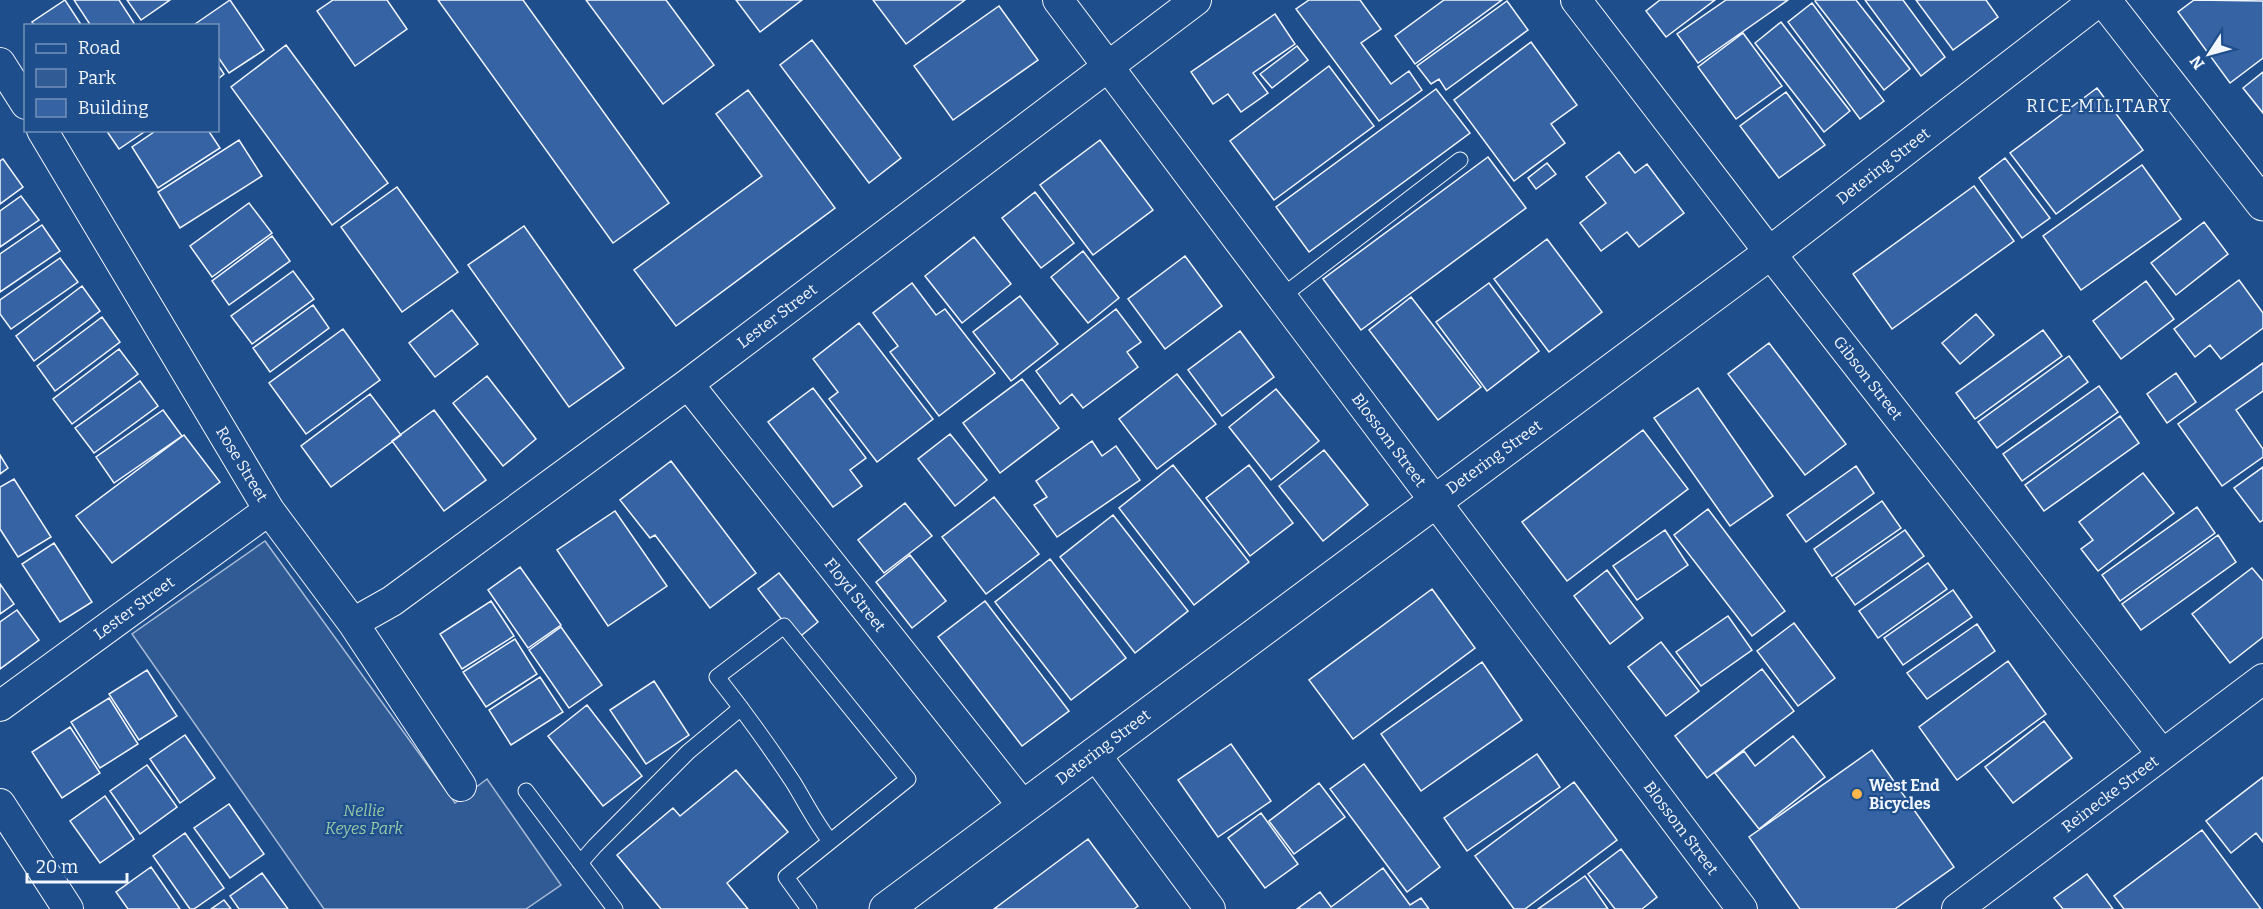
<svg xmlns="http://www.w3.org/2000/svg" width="2263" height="909" viewBox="0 0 2263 909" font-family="Bitter,serif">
<rect width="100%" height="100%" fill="#1f4e8c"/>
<!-- green -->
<path fill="#305b95" stroke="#a8bbd7" stroke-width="1.5" d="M265,541L455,803L487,779L561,885L526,909H324L132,634Z"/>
<!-- building -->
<path fill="#3563a3" stroke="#f2f6ff" stroke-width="1.5" d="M65,0L82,26H35L32,22Z
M74,0H119L134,23L130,26H91Z
M127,0H170L141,20Z
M230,0L264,50L229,73L218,57V26H197L195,24Z
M333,0H387L407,29L355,66L317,11Z
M438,0H523L669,203L613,243Z
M586,0H666L714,65L663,104Z
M736,0H802L760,32Z
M873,0H965L906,44Z
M1309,0H1360L1381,29L1361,43L1391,84L1409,71L1422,90L1379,121L1296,9Z
M1444,0H1502L1415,64L1395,36Z
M1660,0H1715L1666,37L1646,11Z
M1726,0H1788L1698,63L1677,34Z
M1816,0H1856L1910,69L1884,90L1815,1Z
M1865,0H1903L1945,57L1921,76Z
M1916,0H1986L1998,17L1953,50Z
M2194,0L2263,1V58L2230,83L2178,12Z
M1507,1L1528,30L1446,90L1439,79L1431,84L1417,66Z
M1812,3L1884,101L1860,119L1788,22Z
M999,6L1038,60L953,120L914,66Z
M1275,14L1295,44L1253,73L1268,93L1241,112L1228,94L1213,104L1191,72Z
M1781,22L1850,111L1824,132L1755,43Z
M1743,33L1782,86L1736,119L1698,67Z
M812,40L901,158L869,183L780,65Z
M1531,42L1577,105L1551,124L1565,143L1514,181L1454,100Z
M286,45L388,183L332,225L231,87Z
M1297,46L1308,60L1272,88L1260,74Z
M218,65L224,74L218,79Z
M1329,66L1374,126L1274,200L1230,141Z
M2263,72V113L2243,88Z
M2097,88L2143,150L2056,214L2010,153Z
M1436,89L1470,133L1309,252L1276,207Z
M748,90L835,208L676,326L634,270L762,176L716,114Z
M1786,92L1825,145L1779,178L1740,126Z
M106,130H147L119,149Z
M157,130H208L220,148L158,188L132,147Z
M239,140L262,176L180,228L158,192Z
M1100,140L1153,210L1093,255L1040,185Z
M1619,152L1635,173L1647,164L1684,213L1639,247L1627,232L1601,251L1580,223L1606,203L1586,177Z
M1488,157L1526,208L1361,330L1323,279Z
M2005,158L2050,218L2022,238L1979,178Z
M3,159L23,187L0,204V161Z
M1547,163L1556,174L1536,189L1528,178Z
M2142,165L2181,219L2081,290L2043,236Z
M1974,186L2014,241L1892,329L1853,274Z
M397,187L458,272L402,312L341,227Z
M1035,192L1074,243L1041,268L1002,218Z
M21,196L39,220L0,247V211Z
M249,203L272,233L212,277L190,246Z
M2204,222L2228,254L2176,295L2151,263Z
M42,225L60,251L0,292V254Z
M524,226L624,368L569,407L468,265Z
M272,236L290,261L229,305L212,281Z
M974,237L1011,284L962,323L925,276Z
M1547,239L1602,312L1549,352L1494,279Z
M1083,251L1119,298L1088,323L1051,277Z
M1185,256L1222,306L1165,349L1128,299Z
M60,258L78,282L11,329L0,314V300Z
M293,271L314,299L252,344L231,316Z
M2239,280L2263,313V328L2221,359L2210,345L2195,357L2174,329Z
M2146,281L2174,319L2121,359L2093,321Z
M912,283L936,315L945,309L995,373L939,416L890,352L898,346L873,313Z
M1489,283L1539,351L1487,391L1436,322Z
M82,286L100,311L34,361L16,336Z
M1020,296L1058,344L1011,381L973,332Z
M1411,297L1481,387L1438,420L1369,330Z
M313,305L329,328L270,372L253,348Z
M1116,309L1141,342L1127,352L1138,367L1083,408L1072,394L1060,404L1036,371Z
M452,310L478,344L435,377L409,343Z
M1976,314L1994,335L1960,364L1942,343Z
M102,317L120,342L55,391L37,366Z
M859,323L933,419L877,462L829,399L838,392L813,359Z
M343,329L380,380L306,434L269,383Z
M2043,330L2062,356L1975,419L1956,393Z
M1240,331L1274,377L1222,416L1188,370Z
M1769,343L1846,444L1805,475L1728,374Z
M119,349L138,374L72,424L53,399Z
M2069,356L2088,382L1997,448L1978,422Z
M2263,363V391L2236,410L2263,449V457L2222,486L2178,424Z
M2176,373L2196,402L2167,423L2147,394Z
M1177,374L1216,424L1157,469L1119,419Z
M487,376L536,439L503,466L453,403Z
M1022,379L1059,428L1000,473L963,423Z
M140,381L158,406L94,453L75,428Z
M2099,386L2118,412L2022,481L2003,454Z
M813,388L866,458L850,470L862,486L833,507L768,422Z
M1698,388L1773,496L1730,526L1654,418Z
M1276,389L1319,441L1271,480L1229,427Z
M370,394L401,435L331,487L301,446Z
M163,410L182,436L114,483L96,457Z
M434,410L486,480L444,511L392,441Z
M2120,416L2139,443L2044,511L2025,485Z
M1643,430L1688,489L1567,581L1522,522Z
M950,434L987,480L955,506L918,459Z
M184,435L220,482L112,563L76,516Z
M1092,441L1102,456L1116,446L1140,480L1057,537L1034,505L1047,497L1036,481Z
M1324,450L1368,505L1323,541L1279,486Z
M0,455L8,468L0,474Z
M671,461L756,573L710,608L655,535L650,538L620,500Z
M1173,465L1249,562L1194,605L1119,508Z
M1249,465L1293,523L1250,556L1206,498Z
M1856,466L1874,493L1806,542L1787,515Z
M2263,467V520L2260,522L2234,488Z
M2143,473L2174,513L2098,571L2081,549L2093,540L2079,522Z
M14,479L51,537L18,557L0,529V487Z
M994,497L1039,554L986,594L942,537Z
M1882,501L1901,528L1832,576L1814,549Z
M905,503L932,536L884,573L858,540Z
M2197,507L2215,533L2120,601L2102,575Z
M1708,509L1785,611L1752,636L1674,535Z
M615,511L667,586L608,626L557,550Z
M1113,515L1188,611L1135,653L1060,557Z
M1665,530L1688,565L1637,600L1613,566Z
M1905,530L1924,556L1855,605L1836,578Z
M2218,535L2236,562L2141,630L2122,604Z
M54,543L92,602L60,622L22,564Z
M910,555L946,601L912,628L876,582Z
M1050,559L1126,658L1071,700L995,602Z
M1928,563L1947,589L1878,638L1859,611Z
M520,567L561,625L528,648L488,590Z
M2252,568L2263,581V637L2230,663L2192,614Z
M1607,570L1643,618L1610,644L1574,596Z
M779,573L818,622L797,639L758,589Z
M0,584L14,604L0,614Z
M1432,589L1475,648L1353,739L1309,680Z
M1953,590L1972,617L1903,665L1884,638Z
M491,601L514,636L462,669L440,634Z
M985,601L1069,711L1022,746L938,637Z
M17,610L39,640L0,669V622Z
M1728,616L1752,650L1701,686L1676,652Z
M1794,623L1835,678L1798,706L1757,651Z
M1977,624L1995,651L1927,699L1907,673Z
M561,627L602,685L569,708L529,650Z
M515,639L537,674L486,707L463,672Z
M1661,642L1699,691L1666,716L1628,667Z
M2008,661L2046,714L1957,780L1919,727Z
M1482,662L1522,720L1421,791L1381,734Z
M1762,669L1794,711L1707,778L1675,736Z
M147,670L177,716L139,740L109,694Z
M540,677L563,712L511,745L489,710Z
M654,681L689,735L646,764L610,710Z
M109,698L138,744L100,768L71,722Z
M587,705L642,776L603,806L548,736Z
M2044,721L2072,758L2013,803L1985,767Z
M70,727L100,773L62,798L32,752Z
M185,735L215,778L180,803L150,759Z
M1793,736L1825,777L1759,829L1715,773L1744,751L1755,766Z
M1231,744L1271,801L1218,837L1178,780Z
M1872,750L1954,867L1895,909H1800L1749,837Z
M1537,754L1560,787L1467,851L1444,818Z
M1364,764L1440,867L1407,892L1330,789Z
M147,765L177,807L140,834L110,791Z
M736,770L788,832L727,883L748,909H661L617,855L673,808L680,816Z
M2263,777V842L2256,833L2231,853L2206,821Z
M1574,782L1617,840L1525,909H1514L1475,856Z
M1319,783L1345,817L1294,854L1269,821Z
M105,796L134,839L100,863L70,821Z
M229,804L264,854L230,878L194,828Z
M1261,813L1298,864L1265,888L1228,838Z
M2202,830L2261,909H2124L2114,896Z
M185,833L224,888L194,909H190L153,856Z
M1088,839L1138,906L1134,909H994Z
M1621,849L1657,897L1642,909H1615L1588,874Z
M151,867L180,909H128L116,892Z
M1383,868L1410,905L1421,898L1429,909H1297L1320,892L1331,907Z
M262,873L288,909H239L230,896Z
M2087,874L2113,909H2063L2054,898Z
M1585,876L1608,909H1538Z
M224,900L231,909H211Z"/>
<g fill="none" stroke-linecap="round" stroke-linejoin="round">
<!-- lane casing -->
<g stroke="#f2f6ff" stroke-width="17">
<path id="lane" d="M1281,297L1460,160
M526,791L615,909
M580,863L595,846L688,752L741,708
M809,909L786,877L908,779L784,626L717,677C744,711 769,746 793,782C806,803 815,822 830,841"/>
</g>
<!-- street casing -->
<g stroke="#f2f6ff" stroke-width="32">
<path id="street" d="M1058,0L1742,909
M1576,0L1770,253L2162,754
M0,63L26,104
M42,130L269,510L353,623L461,786
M688,384L1023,806
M353,623L392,601L688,384L1196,0
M0,706L269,510
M1094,753L1210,909
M0,804L68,909
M1957,909L2263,679"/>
</g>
<!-- secondary casing -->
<g stroke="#f2f6ff" stroke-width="35">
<path id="secondary" d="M2104,0L2263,204
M886,909L1770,253L2098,0"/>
</g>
<!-- lane -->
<use href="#lane" stroke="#1f4e8c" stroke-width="15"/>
<!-- street -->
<use href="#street" stroke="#1f4e8c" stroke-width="30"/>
<!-- secondary -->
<use href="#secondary" stroke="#1f4e8c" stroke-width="33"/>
</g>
<!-- markers -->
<circle fill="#ffb74d" stroke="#1f4e8c" stroke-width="2" cx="1857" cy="794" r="6"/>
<g text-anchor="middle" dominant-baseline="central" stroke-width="4.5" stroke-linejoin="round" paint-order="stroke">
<!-- street labels -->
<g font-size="16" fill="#f2f6ff" stroke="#1f4e8c">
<text transform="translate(1883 166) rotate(-38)">Detering Street</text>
<text transform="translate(777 316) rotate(-37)">Lester Street</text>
<text transform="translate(1868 378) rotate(52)">Gibson Street</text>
<text transform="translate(1389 440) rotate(53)">Blossom Street</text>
<text transform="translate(1494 457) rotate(-36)">Detering Street</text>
<text transform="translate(242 464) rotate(59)">Rose Street</text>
<text transform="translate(855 595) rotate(52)">Floyd Street</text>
<text transform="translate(134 608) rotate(-36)">Lester Street</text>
<text transform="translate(1103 747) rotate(-37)">Detering Street</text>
<text transform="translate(2110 794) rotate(-37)">Reinecke Street</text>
<text transform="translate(1681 828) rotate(53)">Blossom Street</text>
</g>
<!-- poi labels -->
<g font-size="16" font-weight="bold" fill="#f2f6ff" stroke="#1f4e8c" text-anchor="start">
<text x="1869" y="785">West End<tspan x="1869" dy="18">Bicycles</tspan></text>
</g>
<!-- park labels -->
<g font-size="16" font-style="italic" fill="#97c8a6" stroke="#1f4e8c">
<text x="364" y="810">Nellie<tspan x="364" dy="18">Keyes Park</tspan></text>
</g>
<!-- neighbourhood labels -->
<g font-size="18" letter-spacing="1.5" fill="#f2f6ff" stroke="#1f4e8c">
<text x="2099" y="106">RICE MILITARY</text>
</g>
</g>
<!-- legend -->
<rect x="24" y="24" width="195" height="108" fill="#1f4e8c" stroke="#7391ba" stroke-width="1.5"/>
<rect x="36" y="44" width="30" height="9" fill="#1f4e8c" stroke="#7391ba" stroke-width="1.5"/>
<text x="78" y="54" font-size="18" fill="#f2f6ff">Road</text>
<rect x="36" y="69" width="30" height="18" fill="#305b95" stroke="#7391ba" stroke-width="1.5"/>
<text x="78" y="84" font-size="18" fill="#f2f6ff">Park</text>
<rect x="36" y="99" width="30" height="18" fill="#3563a3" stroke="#7391ba" stroke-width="1.5"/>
<text x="78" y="114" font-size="18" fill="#f2f6ff">Building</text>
<!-- north arrow -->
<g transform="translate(2209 54) rotate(234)" stroke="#1f4e8c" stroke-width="4.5" paint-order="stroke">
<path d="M0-4.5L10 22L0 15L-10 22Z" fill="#f2f6ff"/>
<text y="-9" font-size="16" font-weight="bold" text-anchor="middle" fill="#f2f6ff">N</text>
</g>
<!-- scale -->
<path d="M27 873v9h100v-9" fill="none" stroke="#f2f6ff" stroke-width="3"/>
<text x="36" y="873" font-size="18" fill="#f2f6ff" stroke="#1f4e8c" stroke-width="4.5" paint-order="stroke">20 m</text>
</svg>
